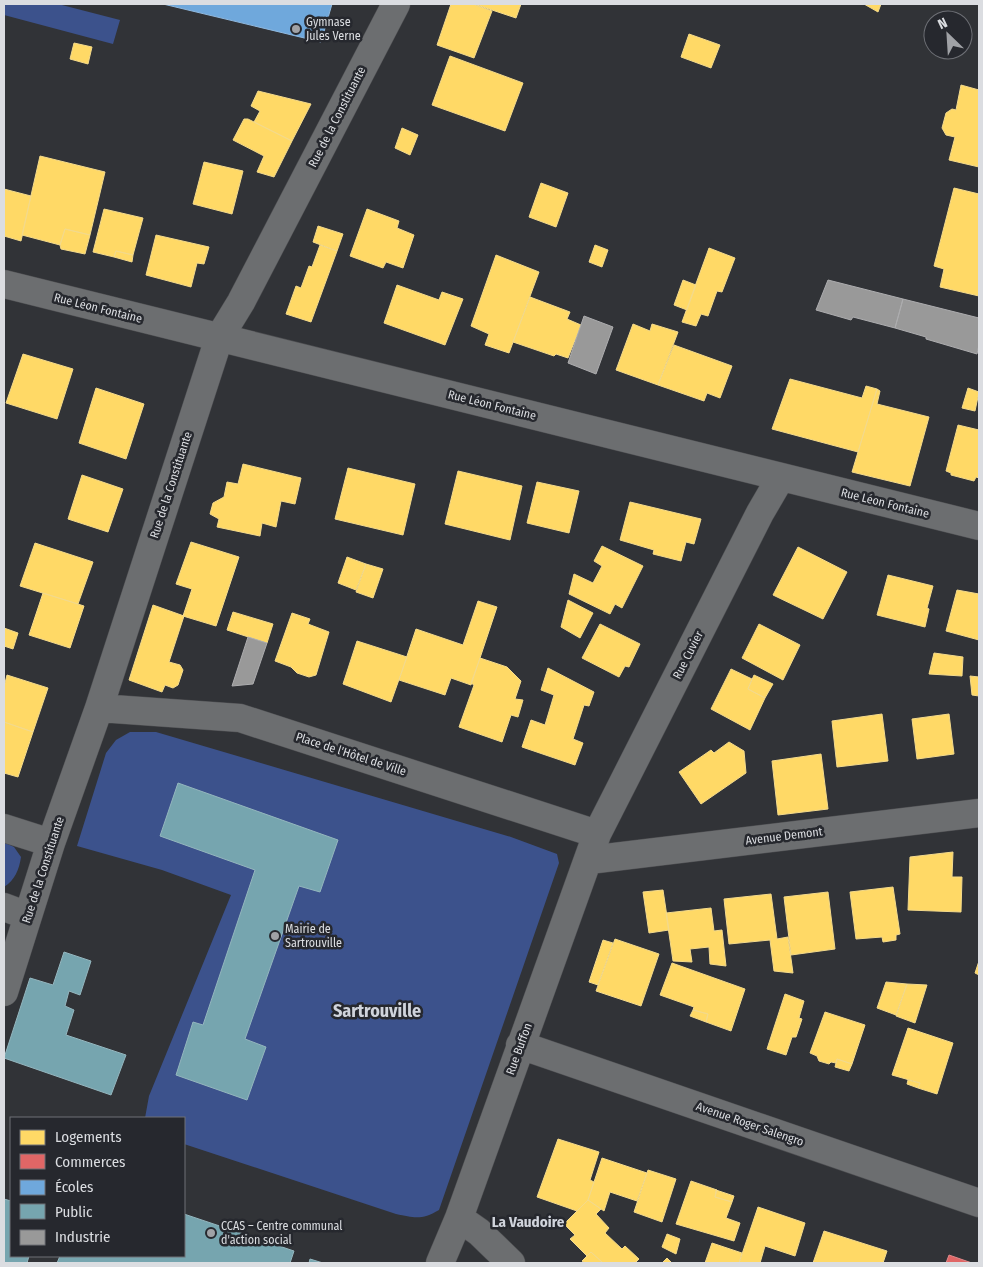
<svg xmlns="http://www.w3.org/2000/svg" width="983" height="1267" viewBox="0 0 983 1267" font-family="'Fira Sans Condensed',sans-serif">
<rect width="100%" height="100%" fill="#313337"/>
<!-- green -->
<path fill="#3c528c" d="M4,4H58L120,20L113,44L4,15Z
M130,732H156L511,837L557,854L559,863L439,1210C422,1220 415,1218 396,1214L184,1144V1118H145L149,1096L231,895L162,870L77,846L106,753L116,740Z
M4,842L14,847L21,857C19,870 15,880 4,887Z"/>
<!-- homes -->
<path fill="#ffd966" stroke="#f4da8b" d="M451,4H473L492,11L474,58L437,45Z
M474,4H521L516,18Z
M864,4H881L878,12Z
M689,34L720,45L711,68L681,57Z
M74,43L92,47L88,64L70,59Z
M450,56L523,83L505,131L432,105Z
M961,85L979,90V167L949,160L955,137L946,135L942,128L946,113L952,109L956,110Z
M258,91L311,104L292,141L254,122L260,111L251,106Z
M244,119H248L292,141L274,177L257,172L264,156L233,140Z
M402,128L418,135L410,155L395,148Z
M40,156L105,172L90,235L65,229L60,245L22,235Z
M204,162L243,171L232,214L193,204Z
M541,183L568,193L556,227L529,217Z
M954,188L979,194V296L940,287L944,269L934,266Z
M4,189L31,196L21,241L4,236Z
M104,209L143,218L133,255L116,251L114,257L93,252Z
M367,209L399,221L397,228L414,235L403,268L386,262L383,268L350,256Z
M318,226L343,234L337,251L313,242Z
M65,229L90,235L85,254L61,249L60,245Z
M156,235L209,247L204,264L197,263L191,287L146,275Z
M320,245L337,251L311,322L286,314L296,286L301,288L309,266L312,267Z
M595,245L608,250L602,267L589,262Z
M709,248L735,258L722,292L717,291L708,316L701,314L696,326L682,322Z
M116,251L133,255L132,262L114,257Z
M496,255L539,272L509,353L485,345L489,334L471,326Z
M683,280L696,285L687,310L674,305Z
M397,285L439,300L442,292L463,299L445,345L384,323Z
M530,297L570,312L567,319L581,325L568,358L556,354L554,356L513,342Z
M633,324L650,331L652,324L678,332L658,385L616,370Z
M674,345L732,366L720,398L707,393L704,401L658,385Z
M23,354L73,369L57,419L6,403Z
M790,379L862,398L866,386L877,389L858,452L772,429Z
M96,388L144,404L126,459L79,443Z
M968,388L979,392L975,411L962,408Z
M877,389L880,391L877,404L929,417L910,486L852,472Z
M958,425L979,430V478L976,477L974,481L951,475V473L946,471Z
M243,464L301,478L295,504L281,501L276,527L262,523L260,536L217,527L219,519L210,514L213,503L224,497L227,482L238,484Z
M348,468L415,484L403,535L335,519Z
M458,471L522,486L510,540L445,524Z
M82,475L123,489L108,532L68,519Z
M537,482L579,491L569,533L527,523Z
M630,502L701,519L694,544L686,542L681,561L653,554L654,550L620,540Z
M191,542L239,557L216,626L183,616L192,589L176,584Z
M35,543L93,562L78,604L20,586Z
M602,546L643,566L622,608L615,604L610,614L569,594L574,574L593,583L602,566L594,561Z
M798,547L847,572L823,619L773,595Z
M347,557L366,564L356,590L338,583Z
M366,564L383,569L373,598L356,592Z
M888,575L933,586L927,608L929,609L925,627L877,615Z
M957,590L979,594V640L946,631Z
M43,593L84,606L70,648L29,635Z
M568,600L593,613L580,638L561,627Z
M478,601L497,607L471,685L451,678L445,695L399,680L416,629L463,645Z
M153,605L184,616L169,662L180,665L183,670L178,685L173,688L165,685L162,692L129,680Z
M233,612L273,624L267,643L227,630Z
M292,613L310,619L308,624L329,632L316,675L309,677L297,673L291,667L275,661Z
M600,624L640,644L629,667L625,666L619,677L582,658Z
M759,624L800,645L783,680L742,658Z
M4,628L18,633L13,649L4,646Z
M357,641L407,657L391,702L343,684Z
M934,653L963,657L962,676L929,674Z
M480,658L507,667L521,681L515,699L523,700L518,717L511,715L502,742L459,727L474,685L471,683Z
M548,668L594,692L589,706L584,705L573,739L583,743L575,765L522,747L531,720L545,725L554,695L541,690Z
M731,669L752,679L748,689L765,698L750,730L711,709Z
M7,675L48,688L33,732L4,722V687Z
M754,675L773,684L765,698L748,689Z
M970,676L979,677V696L972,695Z
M882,714L888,761L837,767L832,721Z
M949,714L954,754L917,759L912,719Z
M4,722L33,732L18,777L4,773Z
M729,742L744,751L746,773L701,804L679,772L711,750L714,753Z
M821,754L828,809L778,815L772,761Z
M953,852L952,877H962L961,912L908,910L910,857Z
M893,887L900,934L896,935V940L883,942L882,937L856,939L850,892Z
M663,890L669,930L649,933L643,892Z
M828,892L835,949L791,955L784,897Z
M771,894L777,939L788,937L793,973L774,971L770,940L729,944L724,899Z
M711,908L714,931L722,930L726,966L710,964L709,947L690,949L692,962L673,961L666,913Z
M615,939L659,954L641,1006L596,991Z
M603,940L613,943L598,985L589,982Z
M979,961V975L975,973Z
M672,963L745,989L731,1031L706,1022L708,1014L693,1010L694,1007L660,995Z
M886,982L907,984L896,1015L877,1008Z
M907,984L927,985L915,1023L896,1016Z
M785,994L804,1001L799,1018L802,1019L796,1037H792L786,1055L767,1049Z
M693,1010L708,1014L706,1022L690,1016Z
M825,1012L865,1025L852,1064L837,1059L836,1063L831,1062L829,1064L819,1061L817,1056L810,1053Z
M908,1028L953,1043L937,1094L918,1088L920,1083L892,1075Z
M837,1059L852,1064L849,1071L835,1067Z
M908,1080L920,1083L918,1088L907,1084Z
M558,1139L599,1152L590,1180L594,1182L588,1200L577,1211L537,1197Z
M602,1158L647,1173L637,1201L610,1192L604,1211L588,1200Z
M648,1170L676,1179L662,1222L634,1212Z
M691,1181L717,1190L715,1197L732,1202L726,1218L740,1223L734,1241L676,1224Z
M716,1190L734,1196L732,1202L715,1197Z
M588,1200L601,1209L596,1214L609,1228L605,1233L622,1249L625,1246L639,1259L635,1263H603L591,1252L587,1256L570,1239L575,1235L564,1224Z
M758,1207L805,1223L795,1256L765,1246L760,1263H739Z
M824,1231L887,1251L883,1263H813Z
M667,1234L680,1239L676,1254L662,1247Z
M712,1243L742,1253L739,1263H705Z
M591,1252L603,1263H585L582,1261Z
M667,1258L672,1263H662Z"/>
<!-- shops -->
<path fill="#e06666" stroke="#de8a8b" d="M949,1255L972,1263H946Z"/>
<!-- schools -->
<path fill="#6fa8dc" stroke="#8fb8de" d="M163,4H332L321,42Z"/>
<!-- public -->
<path fill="#76a5af" stroke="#94b6be" d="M178,783L338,840L320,892L299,886L245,1039L266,1047L247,1100L176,1075L193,1022L203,1025L255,870L160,836Z
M64,952L91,961L80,995L69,991L65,1006L74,1010L66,1035L126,1055L111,1095L4,1058L30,978L53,985Z
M4,1199L11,1201V1256H29L27,1263H4Z
M184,1214L294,1251L290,1263H57L60,1256H184Z
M310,1259L323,1263H309Z"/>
<!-- industry -->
<path fill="#999" stroke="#adadaf" d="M828,280L903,299L895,328L853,317L851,320L816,310Z
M903,299L979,318V345L977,354L926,339V337L895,328Z
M584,316L613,327L596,374L568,363Z
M248,637L267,643L253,684L232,686Z"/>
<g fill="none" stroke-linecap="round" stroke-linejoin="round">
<!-- minor casing -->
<g stroke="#4d4e51" stroke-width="29">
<path id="minor" d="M4,284L979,526
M99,708L240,718L597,834
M4,828L51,843
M589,860L979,813
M4,907L28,916
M4,992L51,843L99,708L219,338L241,302L396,4
M520,1045L979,1203
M459,1218L479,1232L511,1263
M440,1263L459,1218L597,834L760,513L781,477"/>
</g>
<!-- minor -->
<use href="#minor" stroke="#6c6e70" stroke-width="28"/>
</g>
<!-- markers -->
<g fill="#a0a2a6" stroke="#26282e" stroke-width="2">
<circle cx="296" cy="29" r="5"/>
<circle cx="275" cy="936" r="5"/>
<circle cx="211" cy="1233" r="5"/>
</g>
<g text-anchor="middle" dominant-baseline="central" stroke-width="5" stroke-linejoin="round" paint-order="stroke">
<!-- poi labels -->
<g font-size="12" fill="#dbdde1" stroke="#26282e" text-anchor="start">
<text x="306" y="22">Gymnase<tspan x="306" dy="14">Jules Verne</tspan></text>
<text x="285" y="929">Mairie de<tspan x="285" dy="14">Sartrouville</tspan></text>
<text x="221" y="1226">CCAS – Centre communal<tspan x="221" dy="14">d'action social</tspan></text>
</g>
<!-- street labels -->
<g font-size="12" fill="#dbdde1" stroke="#26282e">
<text transform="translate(337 117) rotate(-63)">Rue de la Constituante</text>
<text transform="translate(98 308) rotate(14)">Rue Léon Fontaine</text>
<text transform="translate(492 405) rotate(14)">Rue Léon Fontaine</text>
<text transform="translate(171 485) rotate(-72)">Rue de la Constituante</text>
<text transform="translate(885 503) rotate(14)">Rue Léon Fontaine</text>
<text transform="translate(688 655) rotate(-63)">Rue Cuvier</text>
<text transform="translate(351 754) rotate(18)">Place de l'Hôtel de Ville</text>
<text transform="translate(784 836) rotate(-7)">Avenue Demont</text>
<text transform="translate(43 870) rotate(-72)">Rue de la Constituante</text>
<text transform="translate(519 1049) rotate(-70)">Rue Buffon</text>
<text transform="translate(750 1124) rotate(19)">Avenue Roger Salengro</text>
</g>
<!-- quarter labels -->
<g font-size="15" font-weight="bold" fill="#d0d4dc" stroke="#26282e">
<text x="528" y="1222">La Vaudoire</text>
</g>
<!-- district labels -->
<g font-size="18" font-weight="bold" fill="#d0d4dc" stroke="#26282e">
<text x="377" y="1011">Sartrouville</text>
</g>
</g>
<!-- border -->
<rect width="983" height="1267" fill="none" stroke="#dbdde1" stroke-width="10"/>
<!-- legend -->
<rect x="10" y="1117" width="175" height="140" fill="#26282e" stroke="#6e7076"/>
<rect x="20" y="1130" width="25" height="15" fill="#ffd966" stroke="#6e7076"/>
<text x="55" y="1142" font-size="15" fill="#dbdde1">Logements</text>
<rect x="20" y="1154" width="25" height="15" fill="#e06666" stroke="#6e7076"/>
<text x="55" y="1167" font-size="15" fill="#dbdde1">Commerces</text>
<rect x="20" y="1180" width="25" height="15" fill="#6fa8dc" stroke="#6e7076"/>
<text x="55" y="1192" font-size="15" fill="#dbdde1">Écoles</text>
<rect x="20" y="1204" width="25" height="15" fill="#76a5af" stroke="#6e7076"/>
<text x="55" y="1217" font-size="15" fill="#dbdde1">Public</text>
<rect x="20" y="1230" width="25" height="15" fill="#999999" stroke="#6e7076"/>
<text x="55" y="1242" font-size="15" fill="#dbdde1">Industrie</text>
<!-- north arrow -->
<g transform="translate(948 35) rotate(335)"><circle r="24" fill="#26282e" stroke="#6e7076"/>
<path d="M0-4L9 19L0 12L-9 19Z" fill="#a0a2a6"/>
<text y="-8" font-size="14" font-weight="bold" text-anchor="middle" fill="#dbdde1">N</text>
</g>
</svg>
